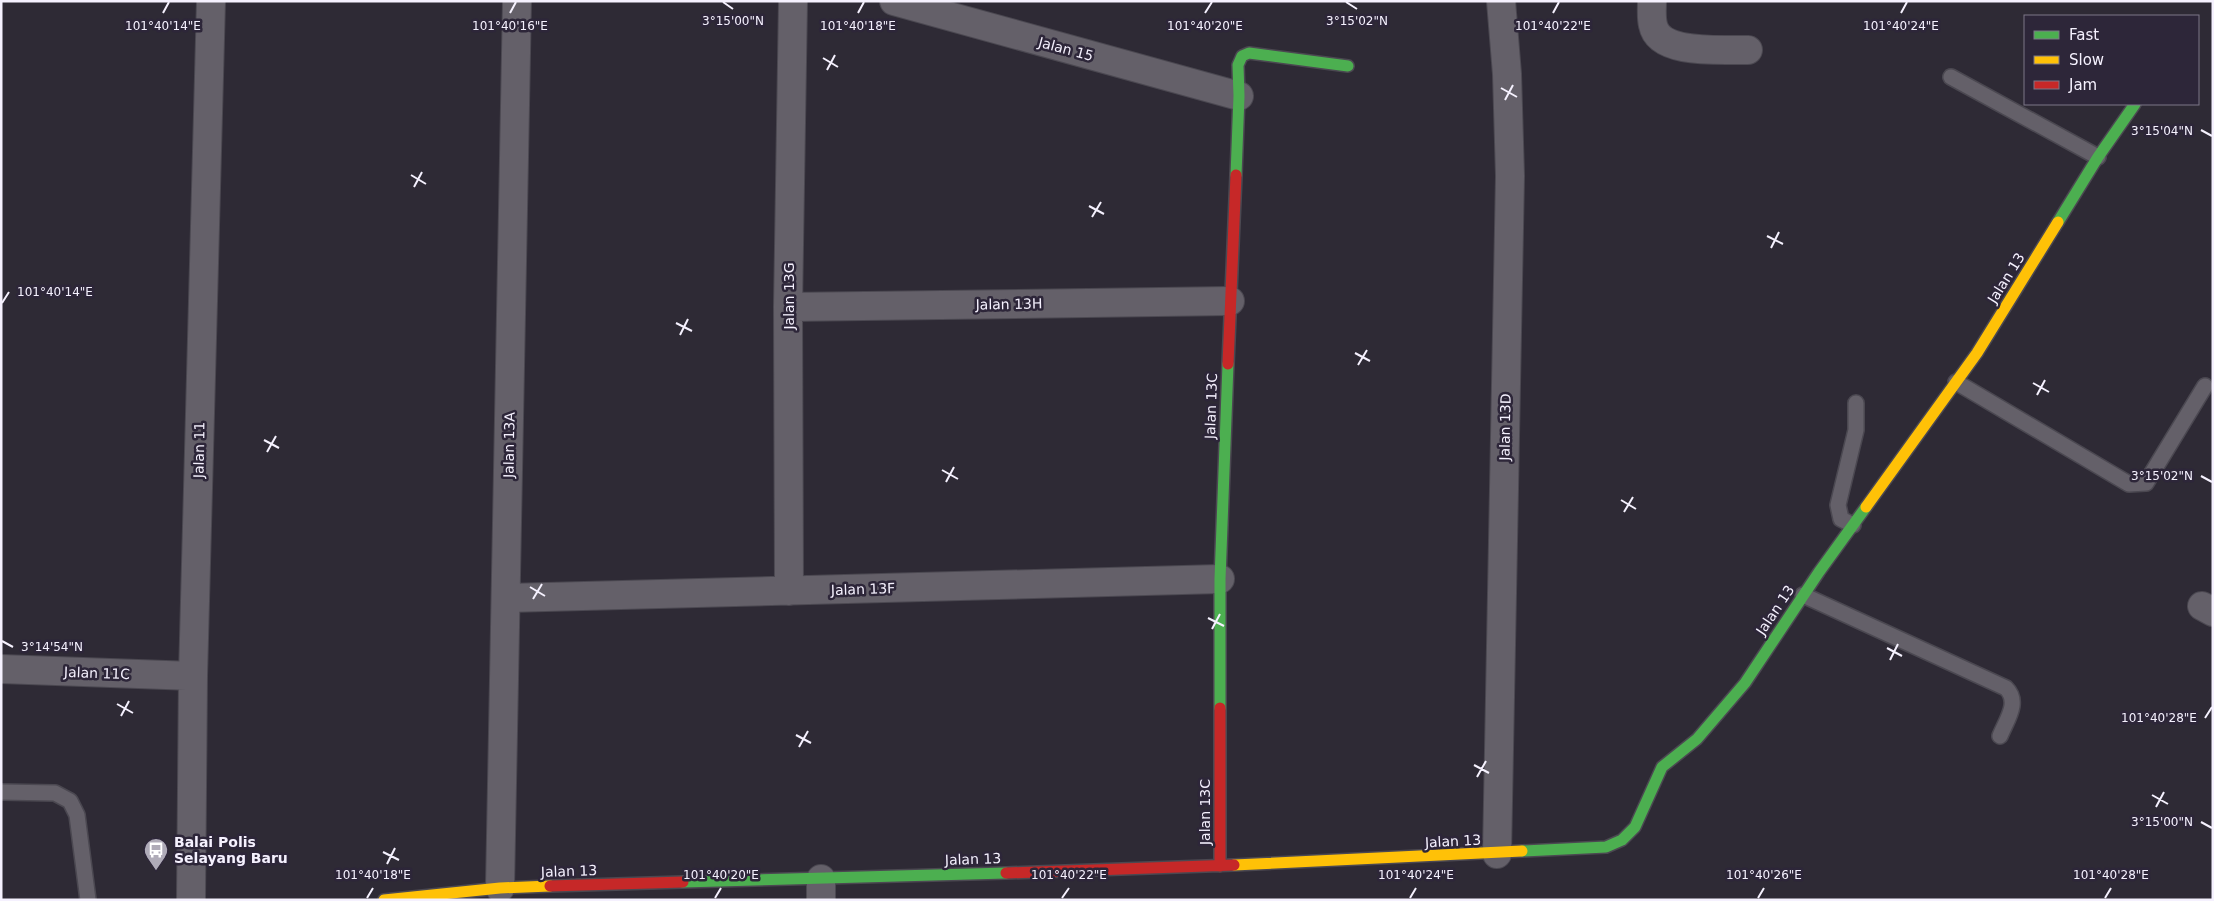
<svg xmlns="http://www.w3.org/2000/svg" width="2214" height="901" viewBox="0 0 2214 901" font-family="'DejaVu Sans',sans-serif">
<rect width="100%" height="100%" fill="#2e2a35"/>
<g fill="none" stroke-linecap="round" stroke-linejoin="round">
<!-- lane casing -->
<g stroke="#4b4851" stroke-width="18">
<path id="lane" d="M1951,77L2098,157
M1956,382L2129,484L2146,483L2205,386
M1853,525L1841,519L1838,505L1856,430V403
M1803,595L2006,688C2020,702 2007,719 2000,736
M1,792L55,793L70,801L77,815L88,900"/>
</g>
<!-- street casing -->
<g stroke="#4b4851" stroke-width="30">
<path id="street" d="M894,1L1239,96
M1652,1C1652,9 1651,17 1653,25C1659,56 1724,49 1748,50
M788,307L1230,301
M789,591L788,307L793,1
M506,598L1220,579
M2202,606L2213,612
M1,669L193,676
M1497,854L1510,176L1507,74L1501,1
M821,879V900
M500,888L517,1
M191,900L193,676L211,1"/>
</g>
<!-- fast casing -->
<g stroke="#4b4851" stroke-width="14">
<path id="fast" d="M1236,175L1239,96L1238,65L1242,56L1249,53L1348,66
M2058,222L2098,157L2135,104
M1220,708V579L1228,364
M1522,851L1606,847L1622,840L1635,827L1662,767L1697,739L1745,683L1819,572L1866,507
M683,882L1006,873"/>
</g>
<!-- slow casing -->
<g stroke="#4b4851" stroke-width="14">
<path id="slow" d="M1866,507L1977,353L2058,222
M1234,865L1522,851
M384,900L500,888L550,886"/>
</g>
<!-- jam casing -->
<g stroke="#4b4851" stroke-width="14">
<path id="jam" d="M1228,364L1236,175
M1220,708V866
M1006,873L1234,865
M550,886L683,882"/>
</g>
<!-- lane -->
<use href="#lane" stroke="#646069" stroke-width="15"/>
<!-- street -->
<use href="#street" stroke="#646069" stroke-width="28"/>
<!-- fast -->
<use href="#fast" stroke="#4caf50" stroke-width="11"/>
<!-- slow -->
<use href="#slow" stroke="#ffc107" stroke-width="11"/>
<!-- jam -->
<use href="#jam" stroke="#c62828" stroke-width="11"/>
</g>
<!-- ticks -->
<path fill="none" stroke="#f5f1fe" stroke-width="2" d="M723,2L733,9M1346,2L1357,9M163,13L169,2M510,13L516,2M858,13L864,2M1205,13L1212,2M1553,13L1559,2M1901,13L1907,2M823,58L838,67M827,70L835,55M1501,88L1517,97M1505,100L1513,85M2201,130L2212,136M411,175L426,184M414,187L422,172M1089,206L1104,214M1092,217L1101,202M1767,236L1783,244M1771,248L1779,232M2,303L9,292M676,323L692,331M680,335L688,319M1355,353L1370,361M1358,365L1367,350M2033,383L2049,392M2037,395L2045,380M264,440L279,448M267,452L276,436M942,470L958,479M2201,476L2212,482M946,482L954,467M1621,500L1636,509M1624,512L1633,497M530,587L545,596M533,599L542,584M1208,618L1224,626M1212,629L1220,614M2,641L13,647M1887,648L1902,656M1890,660L1898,644M117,704L133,713M121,716L129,701M2205,718L2212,707M796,735L811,743M799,747L808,731M1474,765L1489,773M1477,777L1486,761M2152,795L2168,804M2156,807L2164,792M2201,822L2212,828M383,852L399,860M387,864L395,848M367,898L373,888M715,898L721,888M1062,898L1069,888M1410,898L1416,888M1758,898L1764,888M2105,898L2111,888"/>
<!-- icons -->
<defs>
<g id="bus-pin" transform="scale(1.25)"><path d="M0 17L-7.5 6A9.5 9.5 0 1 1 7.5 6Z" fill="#afabb8" stroke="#2d2639"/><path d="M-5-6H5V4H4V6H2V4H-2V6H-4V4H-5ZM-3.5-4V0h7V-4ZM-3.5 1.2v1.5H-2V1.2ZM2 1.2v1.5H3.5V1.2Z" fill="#fff"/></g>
</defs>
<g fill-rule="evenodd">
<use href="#bus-pin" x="156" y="850"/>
</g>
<g text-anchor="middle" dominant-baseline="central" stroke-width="5" stroke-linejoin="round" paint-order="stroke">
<!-- street labels -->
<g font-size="14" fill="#f5f1fe" stroke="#2d2639">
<text transform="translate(1066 49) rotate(15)">Jalan 15</text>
<text transform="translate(2006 278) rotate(-58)">Jalan 13</text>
<text transform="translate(789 296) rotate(-90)">Jalan 13G</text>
<text transform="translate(1009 304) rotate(-1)">Jalan 13H</text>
<text transform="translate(1211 406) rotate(-88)">Jalan 13C</text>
<text transform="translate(1505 427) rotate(-89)">Jalan 13D</text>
<text transform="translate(509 445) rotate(-89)">Jalan 13A</text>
<text transform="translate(199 450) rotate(-89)">Jalan 11</text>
<text transform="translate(863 589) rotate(-2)">Jalan 13F</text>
<text transform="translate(1775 610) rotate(-56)">Jalan 13</text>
<text transform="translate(97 673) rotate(2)">Jalan 11C</text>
<text transform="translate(1205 812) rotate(-90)">Jalan 13C</text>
<text transform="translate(1453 841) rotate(-3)">Jalan 13</text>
<text transform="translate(973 859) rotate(-2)">Jalan 13</text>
<text transform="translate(569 871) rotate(-2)">Jalan 13</text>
</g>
<!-- poi labels -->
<g font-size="14" font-weight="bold" fill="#f5f1fe" stroke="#2d2639" text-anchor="start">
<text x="174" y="842">Balai Polis<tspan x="174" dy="16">Selayang Baru</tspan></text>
</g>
</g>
<g font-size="12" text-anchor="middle" fill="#f5f1fe" stroke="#2d2639" stroke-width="5" stroke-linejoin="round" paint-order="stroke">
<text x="733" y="25">3°15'00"N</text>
<text x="1357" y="25">3°15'02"N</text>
<text x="163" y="30">101°40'14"E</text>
<text x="510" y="30">101°40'16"E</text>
<text x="858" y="30">101°40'18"E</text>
<text x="1205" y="30">101°40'20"E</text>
<text x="1553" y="30">101°40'22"E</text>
<text x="1901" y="30">101°40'24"E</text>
<text x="2162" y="135">3°15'04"N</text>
<text x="55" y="296">101°40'14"E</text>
<text x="2162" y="480">3°15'02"N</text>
<text x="52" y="651">3°14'54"N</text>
<text x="2159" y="722">101°40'28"E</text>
<text x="2162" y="826">3°15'00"N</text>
<text x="373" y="879">101°40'18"E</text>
<text x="721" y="879">101°40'20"E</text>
<text x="1069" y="879">101°40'22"E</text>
<text x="1416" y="879">101°40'24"E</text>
<text x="1764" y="879">101°40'26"E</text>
<text x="2111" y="879">101°40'28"E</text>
</g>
<!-- border -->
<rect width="2214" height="901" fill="none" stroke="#f5f1fe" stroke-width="5"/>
<!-- legend -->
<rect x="2024" y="15" width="175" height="90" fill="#2d2639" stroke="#7d7788"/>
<rect x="2034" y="31" width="25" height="8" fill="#4caf50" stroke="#7d7788"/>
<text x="2069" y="40" font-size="15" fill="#f5f1fe">Fast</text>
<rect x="2034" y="56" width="25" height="8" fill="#ffc107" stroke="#7d7788"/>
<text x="2069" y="65" font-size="15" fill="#f5f1fe">Slow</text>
<rect x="2034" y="81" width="25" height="8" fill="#c62828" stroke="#7d7788"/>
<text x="2069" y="90" font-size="15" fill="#f5f1fe">Jam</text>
</svg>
